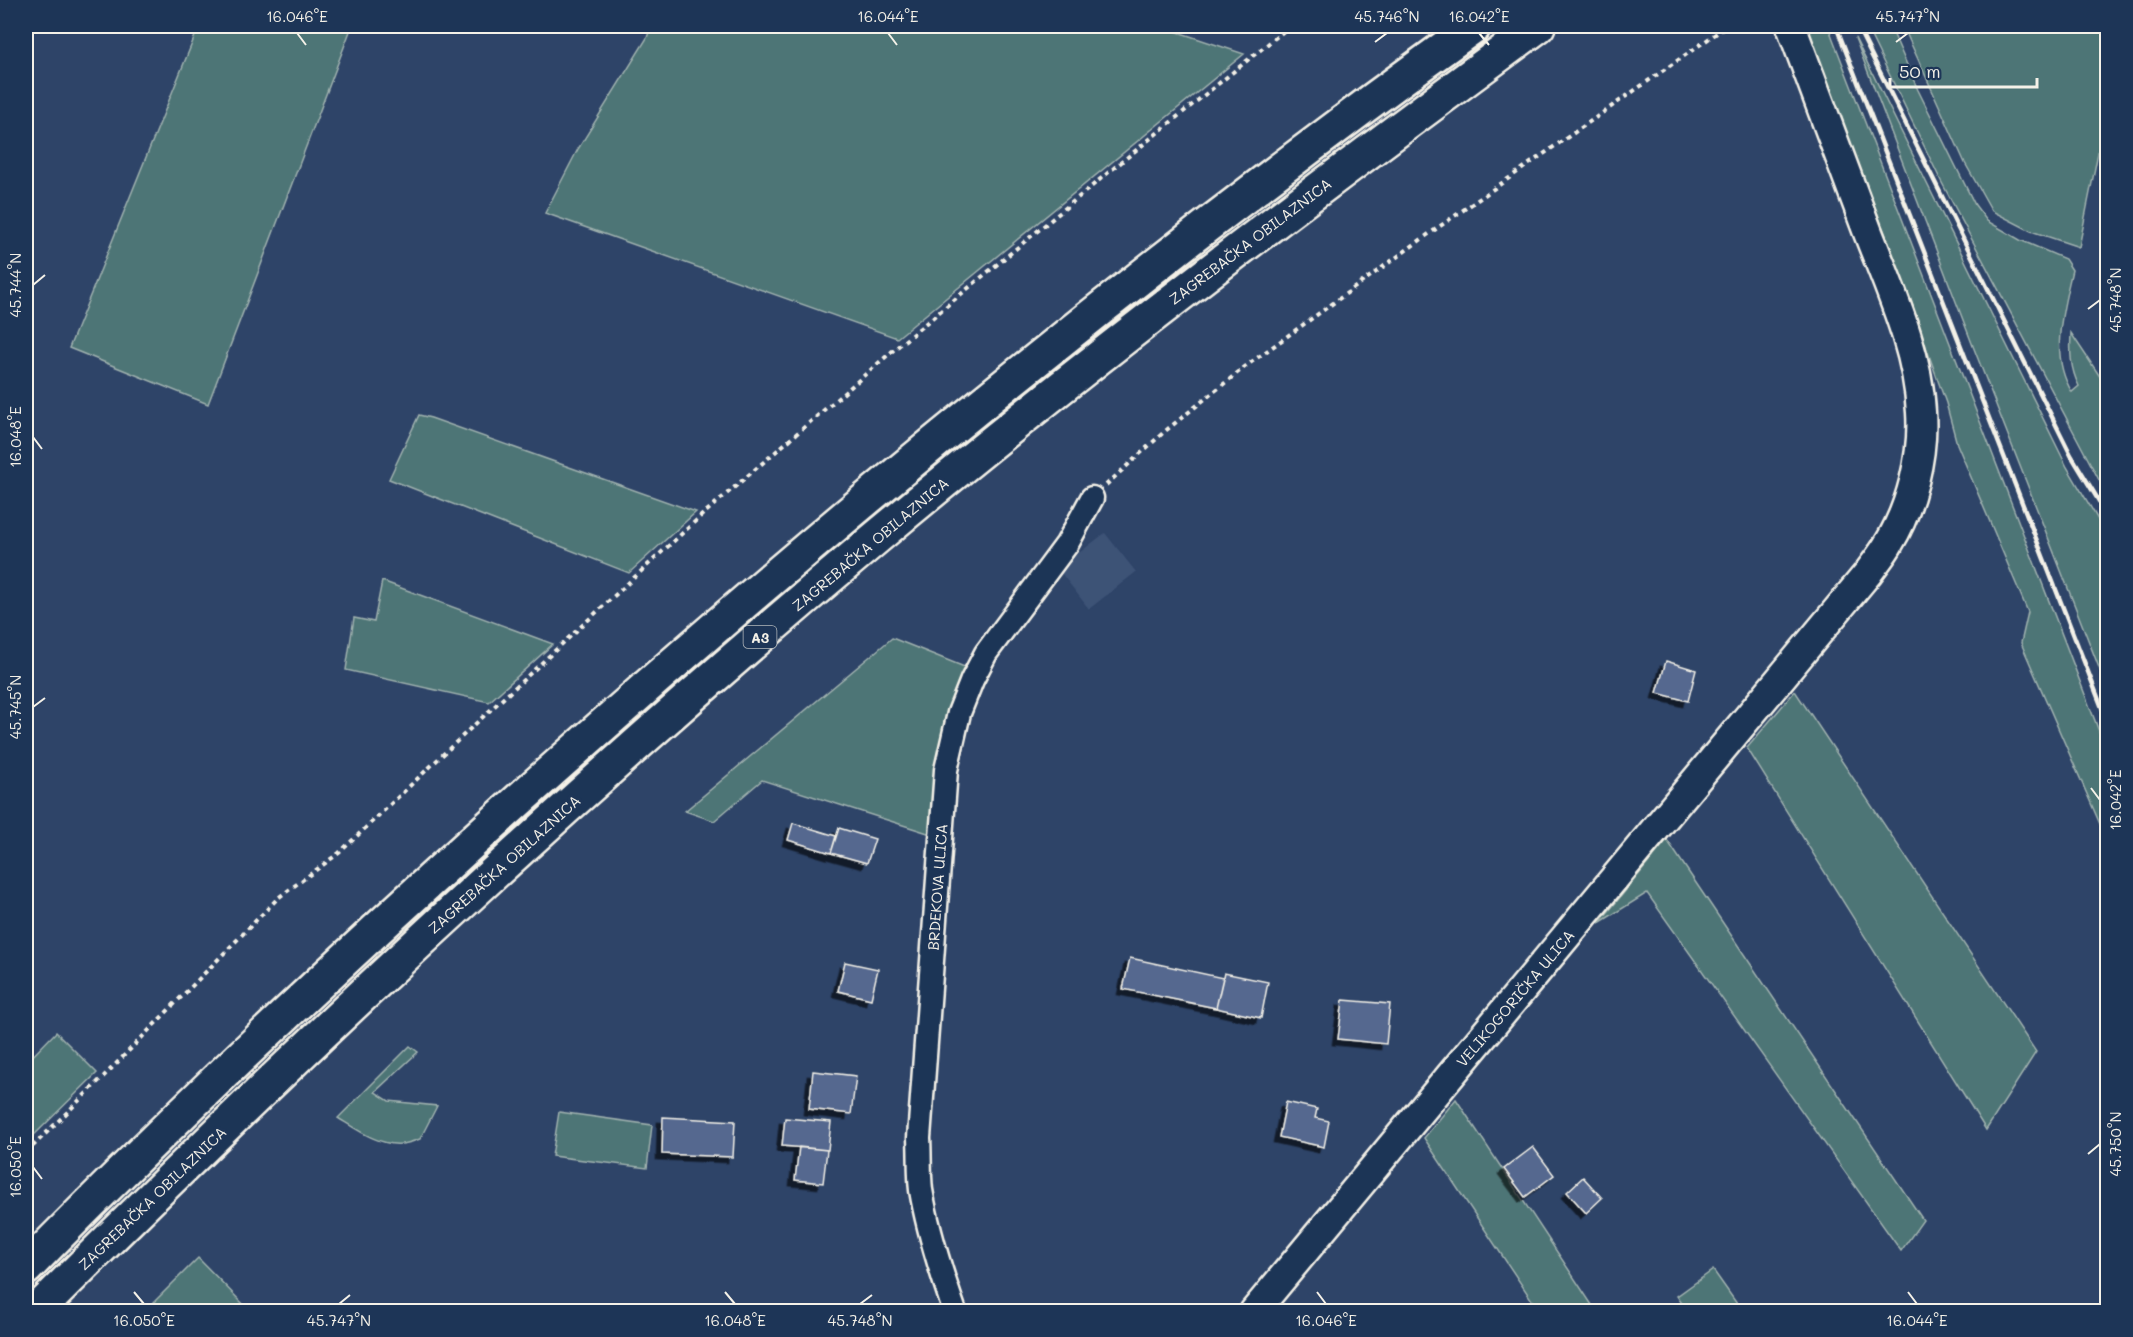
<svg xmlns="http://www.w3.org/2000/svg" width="2133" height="1337" viewBox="0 0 2133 1337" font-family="Mali,sans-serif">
<defs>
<filter id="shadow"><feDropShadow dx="-5.5" dy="5.5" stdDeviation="0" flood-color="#0009"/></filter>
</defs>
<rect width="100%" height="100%" fill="#2e4468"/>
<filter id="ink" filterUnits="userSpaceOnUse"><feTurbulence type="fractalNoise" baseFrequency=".0167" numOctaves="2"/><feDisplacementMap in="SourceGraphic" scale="12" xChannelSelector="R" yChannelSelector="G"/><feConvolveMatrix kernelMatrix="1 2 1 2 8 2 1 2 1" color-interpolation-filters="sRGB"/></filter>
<g filter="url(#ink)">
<!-- built -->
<path fill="#3d5276" d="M1105,533L1136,572L1089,609L1058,569Z"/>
<!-- green -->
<path fill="#4d7476" stroke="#a0b2af" stroke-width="1.5" d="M199,26H352L208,404L69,348Z
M651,26H1160L1244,54L897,338L545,213L578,149L647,38Z
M1804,26H1828L2107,752V840L2021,643L2028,612L1957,444L1946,403L1889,243Z
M1866,26H1890L1918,90L1975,205L1987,221L2020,240L2065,259L2072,270C2063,310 2049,355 2072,392L2079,386C2070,368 2070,352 2071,333L2107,387V495L1941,181Z
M1903,26H2107V108L2079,247L2031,231L1992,211L1965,163Z
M1855,38L2067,467L2107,535V688L1973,346Z
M419,415L431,418L696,512L629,573L389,479Z
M382,581L553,644L489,702L346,670L354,618L374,622Z
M892,638L967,668L931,834L762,780L714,821L685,811Z
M1795,691L2036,1052L1986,1130L1747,748Z
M1667,840L1923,1220L1901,1251L1647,893L1599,923Z
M56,1032L97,1073L26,1143V1063Z
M410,1046L418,1052L375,1092L389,1101L437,1106L420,1139C414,1141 407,1144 401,1144C379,1146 356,1129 338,1118Z
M1456,1099L1596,1311H1539L1424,1138Z
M559,1112L652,1125L647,1168L552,1156Z
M198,1258L250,1311H144L148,1308Z
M1713,1270L1742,1311H1687L1677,1296Z"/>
<!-- building -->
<path fill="#54688f" stroke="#f4f1e8" stroke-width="1.5" filter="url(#shadow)" d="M1666,661L1696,670L1688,701L1657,693Z
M793,823L836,836L831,853L788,840Z
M839,828L875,839L867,863L831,853Z
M1130,958L1223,978L1216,1008L1123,989Z
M845,962L878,969L871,999L838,991Z
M1224,973L1268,982L1261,1018L1216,1008Z
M1343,1000L1390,1004L1386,1044L1338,1039Z
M813,1071L856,1076L851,1114L809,1109Z
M1286,1102L1317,1109L1315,1118L1329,1121L1324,1147L1279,1137Z
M663,1117L735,1121L733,1157L662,1154Z
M785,1118L831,1122L828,1150L782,1146Z
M799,1147L827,1150L823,1183L795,1180Z
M1533,1147L1554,1175L1525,1197L1504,1169Z
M1583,1177L1602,1198L1586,1213L1567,1192Z"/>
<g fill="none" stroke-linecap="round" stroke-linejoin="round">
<!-- minor casing -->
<g stroke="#f4f1e8" stroke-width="27">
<path id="minor" d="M955,1312C941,1272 928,1232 921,1190C919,1173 920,1155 919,1138L946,770L959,713L972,680L986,653L1067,544L1092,498"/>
</g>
<!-- tertiary casing -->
<g stroke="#f4f1e8" stroke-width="33">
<path id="tertiary" d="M1254,1312L1868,573C1875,563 1883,554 1889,543C1911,507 1924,455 1921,412C1918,349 1889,288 1867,230C1841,162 1816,94 1791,26"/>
</g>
<!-- motorway casing -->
<g stroke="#f4f1e8" stroke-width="38">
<path id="motorway" d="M26,1268C185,1106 351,951 520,799C825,525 1142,266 1474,26
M36,1312C306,1042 585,782 877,537C1091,358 1314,191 1538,26"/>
</g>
<!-- path -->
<path stroke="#f4f1e8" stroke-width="4" stroke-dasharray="4.5 4.5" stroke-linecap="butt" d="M1106,485L1164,432L1246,366L1426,236L1727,26
M26,1153L110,1070L278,898L339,853L472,727L701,516L903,342L1109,172L1290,26"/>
<!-- minor -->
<use href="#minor" stroke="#1d3557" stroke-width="22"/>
<!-- tertiary -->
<use href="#tertiary" stroke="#1d3557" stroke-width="28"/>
<!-- motorway -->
<use href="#motorway" stroke="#1d3557" stroke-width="33"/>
<!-- rail -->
<path stroke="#f4f1e8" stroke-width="4.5" d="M1836,26L2108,723
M1857,26L2071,455L2108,516"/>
</g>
</g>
<!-- ticks -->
<path fill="none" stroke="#f4f1e8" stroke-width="2" d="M297,33L306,45M888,33L897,45M1479,33L1489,45M1375,42L1387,33M1896,42L1908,33M33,285L45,275M2088,309L2100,300M33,437L42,449M33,707L45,698M2091,788L2100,800M2088,1154L2100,1144M33,1167L42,1179M134,1292L144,1304M725,1292L735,1304M1317,1292L1326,1304M1908,1292L1917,1304M339,1304L350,1295M860,1304L872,1295"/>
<g text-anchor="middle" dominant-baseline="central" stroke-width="6" stroke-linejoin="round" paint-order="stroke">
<!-- shield labels -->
<rect fill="#1d3557" stroke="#b4b9bc" stroke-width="1.5" x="743.5" y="626" width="33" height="22" rx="4.5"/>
<g font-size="14" font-weight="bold" fill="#f4f1e8">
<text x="760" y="637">A3</text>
</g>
<!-- street labels -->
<g font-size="15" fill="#f4f1e8" stroke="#1d3557">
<text transform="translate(1250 241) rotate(-37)">ZAGREBAČKA OBILAZNICA</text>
<text transform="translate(870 544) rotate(-40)">ZAGREBAČKA OBILAZNICA</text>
<text transform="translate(504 864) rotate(-42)">ZAGREBAČKA OBILAZNICA</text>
<text transform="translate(937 887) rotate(-86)">BRDEKOVA ULICA</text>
<text transform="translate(1515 998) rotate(-50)">VELIKOGORIČKA ULICA</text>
<text transform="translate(152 1198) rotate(-44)">ZAGREBAČKA OBILAZNICA</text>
</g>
</g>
<!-- margin -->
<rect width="2133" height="1337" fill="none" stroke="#1d3557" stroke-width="66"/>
<!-- scale -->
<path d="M1890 78v9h147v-9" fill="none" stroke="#f4f1e8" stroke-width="3"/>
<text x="1899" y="78" font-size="18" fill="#f4f1e8" stroke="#1d3557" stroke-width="4.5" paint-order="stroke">50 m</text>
<rect x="33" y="33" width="2067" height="1271" fill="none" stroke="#f4f1e8" stroke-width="2"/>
<g font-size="15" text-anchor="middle" fill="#f4f1e8">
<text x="297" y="22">16.046°E</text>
<text x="888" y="22">16.044°E</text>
<text x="1387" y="22">45.746°N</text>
<text x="1479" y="22">16.042°E</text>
<text x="1908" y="22">45.747°N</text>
<text transform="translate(16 285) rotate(-90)" y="5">45.744°N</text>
<text transform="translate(2116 300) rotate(-90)" y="5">45.748°N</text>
<text transform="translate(16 437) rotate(-90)" y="5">16.048°E</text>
<text transform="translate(16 707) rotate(-90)" y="5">45.745°N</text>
<text transform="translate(2116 800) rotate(-90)" y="5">16.042°E</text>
<text transform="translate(2116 1144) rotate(-90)" y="5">45.750°N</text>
<text transform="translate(16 1167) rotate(-90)" y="5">16.050°E</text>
<text x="144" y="1326">16.050°E</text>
<text x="339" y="1326">45.747°N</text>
<text x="735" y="1326">16.048°E</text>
<text x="860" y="1326">45.748°N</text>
<text x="1326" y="1326">16.046°E</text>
<text x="1917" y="1326">16.044°E</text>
</g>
</svg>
